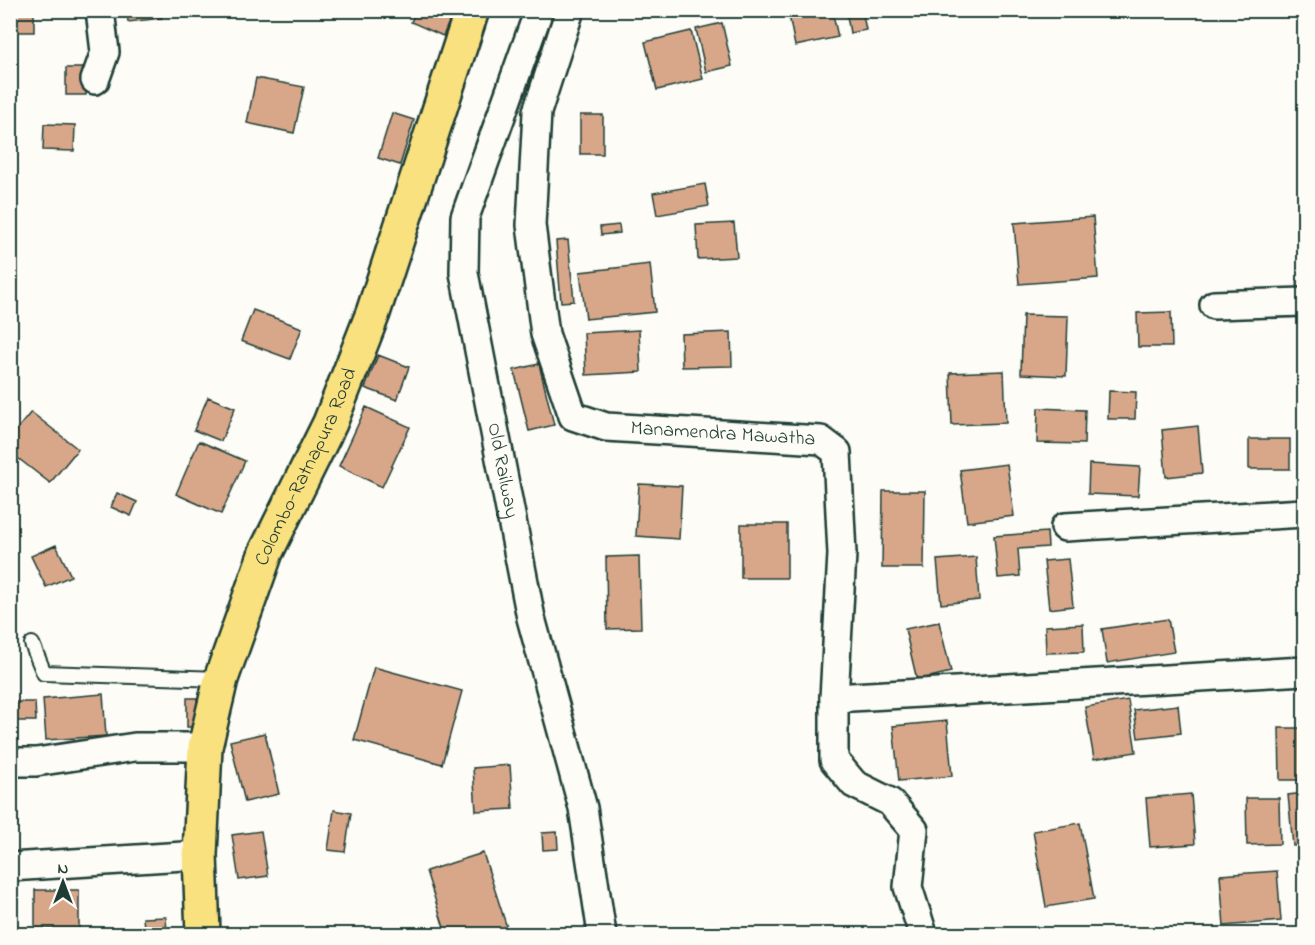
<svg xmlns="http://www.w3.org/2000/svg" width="1315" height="945" viewBox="0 0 1315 945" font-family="'Indie Flower',sans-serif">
<rect width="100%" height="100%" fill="#fdfcf7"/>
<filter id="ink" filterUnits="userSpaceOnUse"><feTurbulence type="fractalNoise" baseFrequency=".0167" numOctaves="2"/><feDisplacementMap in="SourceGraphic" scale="12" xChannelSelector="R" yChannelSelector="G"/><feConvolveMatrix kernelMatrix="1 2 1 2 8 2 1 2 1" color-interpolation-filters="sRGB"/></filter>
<g filter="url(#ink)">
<!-- building -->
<path fill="#d8a78a" stroke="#1f3d34" stroke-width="1.5" d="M10,10H34V32H10Z
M127,10H161L162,18L128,22Z
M417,10H454L443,36L411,22Z
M788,10H832L838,37L795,46Z
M846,10H862L866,30L850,33Z
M870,10H892L871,15Z
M722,23L732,66L706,72L696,29Z
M691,31L703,79L657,90L645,42Z
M66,68H86V95H66Z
M256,78L304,87L294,133L247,123Z
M392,113L414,120L400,165L378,158Z
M580,115H603V154H580Z
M44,124L75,125L74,151L43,150Z
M705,184L709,206L657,215L653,193Z
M1093,217L1098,278L1019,284L1014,223Z
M734,223L737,257L698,259L696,225Z
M619,225L620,233L601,235L600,227Z
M568,240L574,301L561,302L556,241Z
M650,264L655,312L586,319L580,272Z
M253,310L302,328L290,359L241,341Z
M1171,312L1172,347H1138L1137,313Z
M1023,315L1068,316L1066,376L1021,374Z
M639,330L641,372L586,375L584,333Z
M731,332L732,366L682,367L681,334Z
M378,355L409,367L397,400L365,388Z
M539,364L554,425L529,431L514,370Z
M1004,371L1006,423L952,425L950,373Z
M1109,391L1136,392L1135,419H1108Z
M208,397L235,408L221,441L194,430Z
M366,407L410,427L382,487L339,466Z
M1038,408L1085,410L1084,444L1037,443Z
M31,412L78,449L50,483L10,452V438Z
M1198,426L1202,473L1166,477L1162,430Z
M1249,439H1290V469H1249Z
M199,441L245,461L221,514L176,494Z
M1007,464L1014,516L967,522L960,470Z
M1089,464L1140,467L1138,496L1088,494Z
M639,484L682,486L679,539L636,536Z
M883,491H925L924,568H882Z
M117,493L137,502L131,516L111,507Z
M741,524H787V578H741Z
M1047,532L1048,547L1018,549L1020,576L998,578L994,536Z
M56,545L71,576L46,587L31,556Z
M639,556L641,628L607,629L606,557Z
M976,557L979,600L941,604L937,560Z
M1068,559L1073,606L1049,609L1044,561Z
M10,579L18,595L10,599Z
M1168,619L1174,652L1107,663L1102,629Z
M939,622L951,672L917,680L905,629Z
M1083,624L1084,652L1046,653L1045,626Z
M374,667L462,691L442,764L354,740Z
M103,694L106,736L46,740L43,699Z
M187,698H197V727H187Z
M1128,700L1136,752L1094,759L1085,707Z
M10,702H35L36,721H10Z
M1178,705L1181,733L1138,738L1134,710Z
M947,721L952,776L899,781L893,726Z
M1279,728H1304V780H1280Z
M265,733L279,794L245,802L230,741Z
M510,765L513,809L476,811L473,768Z
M1304,793V845L1293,846L1288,795Z
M1191,794L1195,844L1150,847L1146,798Z
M1246,798H1279L1280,844L1247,845Z
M334,810L351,813L345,852L328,850Z
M1080,823L1094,899L1046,907L1033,831Z
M261,831L268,876L239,880L232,835Z
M557,832L558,849L543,850L542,833Z
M483,853L509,934H446L426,871Z
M1277,871L1281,921L1224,926L1220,875Z
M35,890H79V929H35Z
M166,917L167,934H134V928H144L143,918Z
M92,931H128V934H92Z"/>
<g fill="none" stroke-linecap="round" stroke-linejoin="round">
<!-- service casing -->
<g stroke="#1f3d34" stroke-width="18">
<path id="service" d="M32,644L44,673L220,679"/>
</g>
<!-- minor casing -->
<g stroke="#1f3d34" stroke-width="32">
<g id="minor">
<path id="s1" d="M539,10L465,217L464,273L531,618L583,808L602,934"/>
<path id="s2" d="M566,10L569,13L537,112L531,225L545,334L573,416L606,427L821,440L837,452L842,554L834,698V760L854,784L890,802L914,830L908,887L923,934"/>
<path d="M95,80L105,52L100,10"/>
<path d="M1214,305L1304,302"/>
<path d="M1065,527L1304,513"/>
<path d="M834,698L1304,671"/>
<path d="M10,762H36L135,747H205"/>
<path d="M10,867L200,855"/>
</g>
</g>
<!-- trunk casing -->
<g stroke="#1f3d34" stroke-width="38">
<g id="trunk">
<path id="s3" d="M203,934L200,855L205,747L221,679L266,552L330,423L373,313L472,10"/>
</g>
</g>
<!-- service -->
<use href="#service" stroke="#fdfcf7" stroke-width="14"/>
<!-- minor -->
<use href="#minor" stroke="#fdfcf7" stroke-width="27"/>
<!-- trunk -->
<use href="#trunk" stroke="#fae180" stroke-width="33"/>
</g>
</g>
<g text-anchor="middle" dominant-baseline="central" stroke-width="4.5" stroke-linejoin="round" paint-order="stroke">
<!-- street labels -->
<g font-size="20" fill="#1f3d34" stroke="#fdfcf7">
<text stroke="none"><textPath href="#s2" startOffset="570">Manamendra Mawatha</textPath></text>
<text stroke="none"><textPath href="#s3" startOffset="486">Colombo-Ratnapura Road</textPath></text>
<text stroke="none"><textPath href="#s1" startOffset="477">Old Railway</textPath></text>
</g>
</g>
<!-- margin -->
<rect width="1315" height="945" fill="none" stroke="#fdfcf7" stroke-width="36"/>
<rect x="18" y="18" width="1279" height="909" fill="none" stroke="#1f3d34" stroke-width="2" filter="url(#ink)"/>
<!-- north arrow -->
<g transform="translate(63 882)" stroke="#fdfcf7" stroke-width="4.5" paint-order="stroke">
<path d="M0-4.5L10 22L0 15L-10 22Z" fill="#1f3d34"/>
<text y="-9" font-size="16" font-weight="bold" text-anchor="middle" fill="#1f3d34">N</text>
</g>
</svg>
